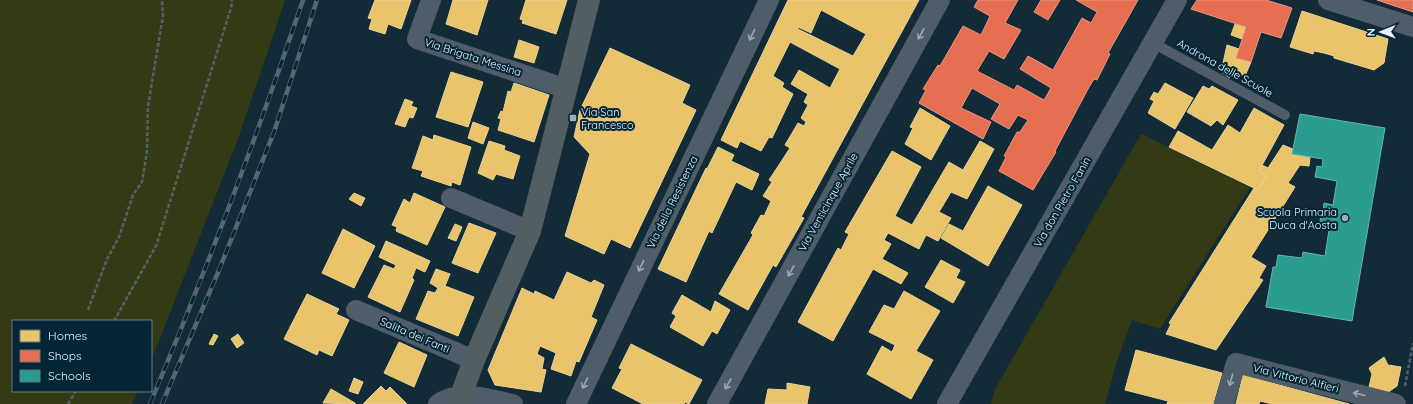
<svg xmlns="http://www.w3.org/2000/svg" width="1413" height="404" viewBox="0 0 1413 404" font-family="Quicksand,sans-serif">
<rect width="100%" height="100%" fill="#122b37"/>
<!-- green -->
<path fill="#343b14" d="M0,0H285L238,139L151,361V321H13V391H138L132,404H0Z
M1141,134L1250,187L1160,329L1132,320L1117,361L1105,404H991L994,391Z"/>
<!-- homes -->
<path fill="#e9c46a" stroke="#e8d296" fill-rule="evenodd" d="M375,0H411L401,29L388,24L385,34L369,29L372,19L368,18Z
M453,0H488L477,35L446,24Z
M526,0H567L556,34L522,23L523,20L520,19Z
M788,0H919L801,217L804,218L776,267L773,265L748,310L719,294L753,235L751,233L761,215L764,216L771,201L763,196L772,182L769,180L790,148L785,145L798,123L804,126L806,122L801,118L808,105L804,102L808,94L791,84L799,70L830,88L840,69L790,42L773,76L784,83L782,87L793,94L772,138L769,137L761,151L740,141L737,148L721,140ZM821,10L866,34L853,56L798,29V27L811,33Z
M1302,11L1388,39L1384,63L1374,70L1334,58V56L1324,53L1314,51L1313,54L1290,47Z
M1235,24L1246,27L1242,39L1231,35Z
M519,40L539,47L534,63L514,57Z
M1227,45L1239,49L1236,58L1251,62L1245,76L1232,71L1230,78L1221,72Z
M610,48L690,85L682,103L696,110L630,248L611,239L604,254L565,236L590,154L574,137L580,110Z
M451,72L483,82L468,127L436,117Z
M514,83L549,95L534,142L498,130L501,119L498,118L501,111L503,112L508,91L511,92Z
M1165,83L1193,98L1175,129L1148,113L1154,101L1150,99L1154,92L1158,94Z
M1203,86L1209,89L1212,86L1238,100L1223,125L1217,120L1211,126L1187,112Z
M405,99L413,102L411,106L417,108L413,118L409,117L405,127L395,124Z
M920,108L950,126L931,160L905,144L913,128L910,127Z
M1254,108L1284,125L1259,171L1267,176L1258,190L1169,147L1178,131L1212,150L1228,125L1240,133Z
M473,122L489,128L483,144L468,138Z
M434,135L471,147L460,185L452,182L451,186L421,176L423,171L412,168L423,136L433,140Z
M489,141L505,146L504,150L520,156L513,179L496,174L493,180L478,173Z
M980,141L994,149L967,199L951,192L939,212L951,218L938,241L926,235L919,249L888,233L884,240L891,244L882,259L908,273L901,284L873,269L833,341L798,322L838,248L841,250L849,234L845,232L892,151L921,167L895,216L912,225L949,162L963,170Z
M1283,145L1293,149L1292,154L1310,157L1309,166L1300,165L1288,183L1295,187L1251,257L1266,266L1259,278L1263,280L1216,350L1166,334L1171,324L1169,323L1254,188L1258,190L1267,176L1259,171L1262,165L1268,168Z
M718,147L734,155L731,161L759,174L752,190L736,182L712,233L709,231L686,282L658,269L706,168L707,169Z
M988,186L1022,205L988,266L941,238L949,224L963,231Z
M354,193L365,198L361,206L349,199Z
M414,193L445,207L427,245L396,231L397,227L392,225L404,199L410,203Z
M469,223L496,233L478,273L452,263Z
M455,224L462,227L456,241L448,238Z
M343,229L375,246L354,288L322,273Z
M386,241L430,261L425,272L416,268L412,278L414,280L400,312L368,297L384,265L394,269L396,265L379,257Z
M941,260L960,270L956,278L965,282L953,303L925,287Z
M436,269L450,274L445,286L474,297L458,336L416,319L428,291L435,293L438,288L430,283Z
M567,272L591,283L594,280L604,285L591,317L597,320L579,362L576,361L571,376L551,369L556,353L540,346L537,354L544,358L542,369L546,370L541,392L495,385L488,370L522,288L534,294L535,291L554,300Z
M904,291L940,311L916,351L933,360L911,399L867,374L882,346L892,352L895,345L869,332L884,305L894,309Z
M307,294L339,309L336,314L349,320L332,356L319,350L317,355L284,339Z
M682,295L711,312L715,301L730,310L717,334L712,331L703,346L670,327L676,316L672,313Z
M214,334L218,336L213,345L209,344Z
M238,334L244,343L237,348L231,339Z
M399,342L427,355L414,387L384,373Z
M631,344L702,380L689,404L685,402L684,404H643L612,388L622,369L619,368Z
M1136,350L1222,373L1213,404H1167L1168,401L1125,390Z
M1384,357L1388,365L1401,367L1397,386L1387,393L1369,387L1372,374L1369,368Z
M1243,375L1349,404H1272L1260,401L1259,404H1236Z
M354,378L363,382L358,394L349,391Z
M787,383L810,387L807,404H765L768,389L787,390Z
M381,386L386,391L390,387L407,404H363Z
M331,389L355,403V404L323,403Z"/>
<!-- shops -->
<path fill="#e76f51" stroke="#e79784" d="M978,0H1018L1005,23L1021,30L1004,59L989,51L977,71L1014,90L1017,85L1044,100L1051,88L1020,69L1028,56L1053,70L1082,18L1091,23L1097,12L1076,0H1138L1108,53L1110,54L1097,80L1094,79L1088,89L1055,151L1056,152L1033,190L999,171L1006,157L1004,156L1017,132H1020L1028,120L1018,115L1009,129L991,119L1000,104L972,88L961,108L991,122L983,139L919,103L926,90L923,89L938,65L940,66L963,26L981,35L990,16L974,7Z
M1041,0H1060L1048,20L1034,12Z
M1197,0H1266L1292,8L1281,38L1261,32L1251,62L1236,58L1246,27L1191,9Z
M1377,0H1413V12Z"/>
<!-- schools -->
<path fill="#2a9d8f" stroke="#63b7b0" d="M1300,114L1385,128L1352,321L1266,307L1273,267H1276L1278,255L1302,258L1303,252L1325,256L1329,230L1323,229L1324,223L1320,222L1321,213H1323L1324,203L1333,205L1337,181L1315,177L1317,166L1322,167L1323,159L1292,154Z"/>
<g fill="none" stroke-linecap="round" stroke-linejoin="round">
<!-- path -->
<path stroke="#516169" stroke-width="2.5" stroke-dasharray="4 2" stroke-linecap="butt" d="M88,310L107,259L119,237L133,195L142,182L147,151L148,106L163,16L162,0
M114,321L156,246L231,8L232,0
M1405,386L1413,343
M68,404L76,391"/>
<!-- lane -->
<path stroke="#4e5d67" stroke-width="10" d="M1153,43L1285,115"/>
<!-- street -->
<path stroke="#4e5d67" stroke-width="20" d="M431,0L417,39L567,89
M1328,0L1413,27
M451,198L530,231
M356,310L474,360
M438,404C460,388 488,399 513,404
M576,404L769,0
M717,404L940,0
M947,404L1177,0
M1224,404L1236,363L1396,404"/>
<!-- secondary -->
<path stroke="#535e63" stroke-width="22" d="M458,404L474,360L530,231L589,0"/>
<!-- rail casing -->
<g stroke="#56666e" stroke-width="4.5">
<path id="rail" d="M150,404C206,271 257,137 303,0
M162,404L219,270L274,132L317,0"/>
</g>
<!-- rail -->
<use href="#rail" stroke="#052636" stroke-width="3" stroke-dasharray="9" stroke-linecap="butt"/>
</g>
<!-- one-way arrows -->
<defs><path id="oneway-shaft" d="M-6 0H5M1.5-3L5.5 0L1.5 3" fill="none" stroke-width="1.6" stroke-linecap="round" stroke-linejoin="round"/></defs>
<g stroke="#9aa8b2">
<use href="#oneway-shaft" transform="translate(921 34) rotate(119)"/>
<use href="#oneway-shaft" transform="translate(752 35) rotate(116)"/>
<use href="#oneway-shaft" transform="translate(641 266) rotate(116)"/>
<use href="#oneway-shaft" transform="translate(791 271) rotate(119)"/>
<use href="#oneway-shaft" transform="translate(1231 380) rotate(106)"/>
<use href="#oneway-shaft" transform="translate(585 383) rotate(116)"/>
<use href="#oneway-shaft" transform="translate(728 384) rotate(119)"/>
<use href="#oneway-shaft" transform="translate(1359 394) rotate(-166)"/>
</g>
<!-- markers -->
<g fill="#9caeb7" stroke="#052636" stroke-width="1.5">
<rect x="569" y="114" width="8" height="8" rx="2"/>
<circle cx="1345" cy="218" r="4"/>
</g>
<g text-anchor="middle" dominant-baseline="central" stroke-width="4" stroke-linejoin="round" paint-order="stroke">
<!-- street labels -->
<g font-size="11" fill="#e7f4fc" stroke="#052636">
<text transform="translate(473 57) rotate(18)">Via Brigata Messina</text>
<text transform="translate(1225 68) rotate(29)">Androna delle Scuole</text>
<text transform="translate(672 202) rotate(-64)">Via della Resistenza</text>
<text transform="translate(828 202) rotate(-61)">Via Venticinque Aprile</text>
<text transform="translate(1062 202) rotate(-60)">Via don Pietro Fanin</text>
<text transform="translate(415 335) rotate(23)">Salita dei Fanti</text>
<text transform="translate(1296 378) rotate(14)">Via Vittorio Alfieri</text>
</g>
<!-- poi labels -->
<g font-size="11" fill="#e7f4fc" stroke="#052636" text-anchor="start">
<text x="581" y="112">Via San<tspan x="581" dy="13">Francesco</tspan></text>
<text x="1337" y="212" text-anchor="end">Scuola Primaria<tspan x="1337" dy="13">Duca d'Aosta</tspan></text>
</g>
</g>
<!-- legend -->
<rect x="12" y="320" width="140" height="72" fill="#052636" stroke="#5f7885"/>
<rect x="20" y="330" width="20" height="12" fill="#e9c46a" stroke="#5f7885"/>
<text x="48" y="340" font-size="12" fill="#e7f4fc">Homes</text>
<rect x="20" y="350" width="20" height="12" fill="#e76f51" stroke="#5f7885"/>
<text x="48" y="360" font-size="12" fill="#e7f4fc">Shops</text>
<rect x="20" y="370" width="20" height="12" fill="#2a9d8f" stroke="#5f7885"/>
<text x="48" y="380" font-size="12" fill="#e7f4fc">Schools</text>
<!-- north arrow -->
<g transform="translate(1381 32) rotate(269)" stroke="#052636" stroke-width="3" paint-order="stroke">
<path d="M0-3L7 15L0 10L-7 15Z" fill="#e7f4fc"/>
<text y="-6" font-size="11" font-weight="bold" text-anchor="middle" fill="#e7f4fc">N</text>
</g>
</svg>
